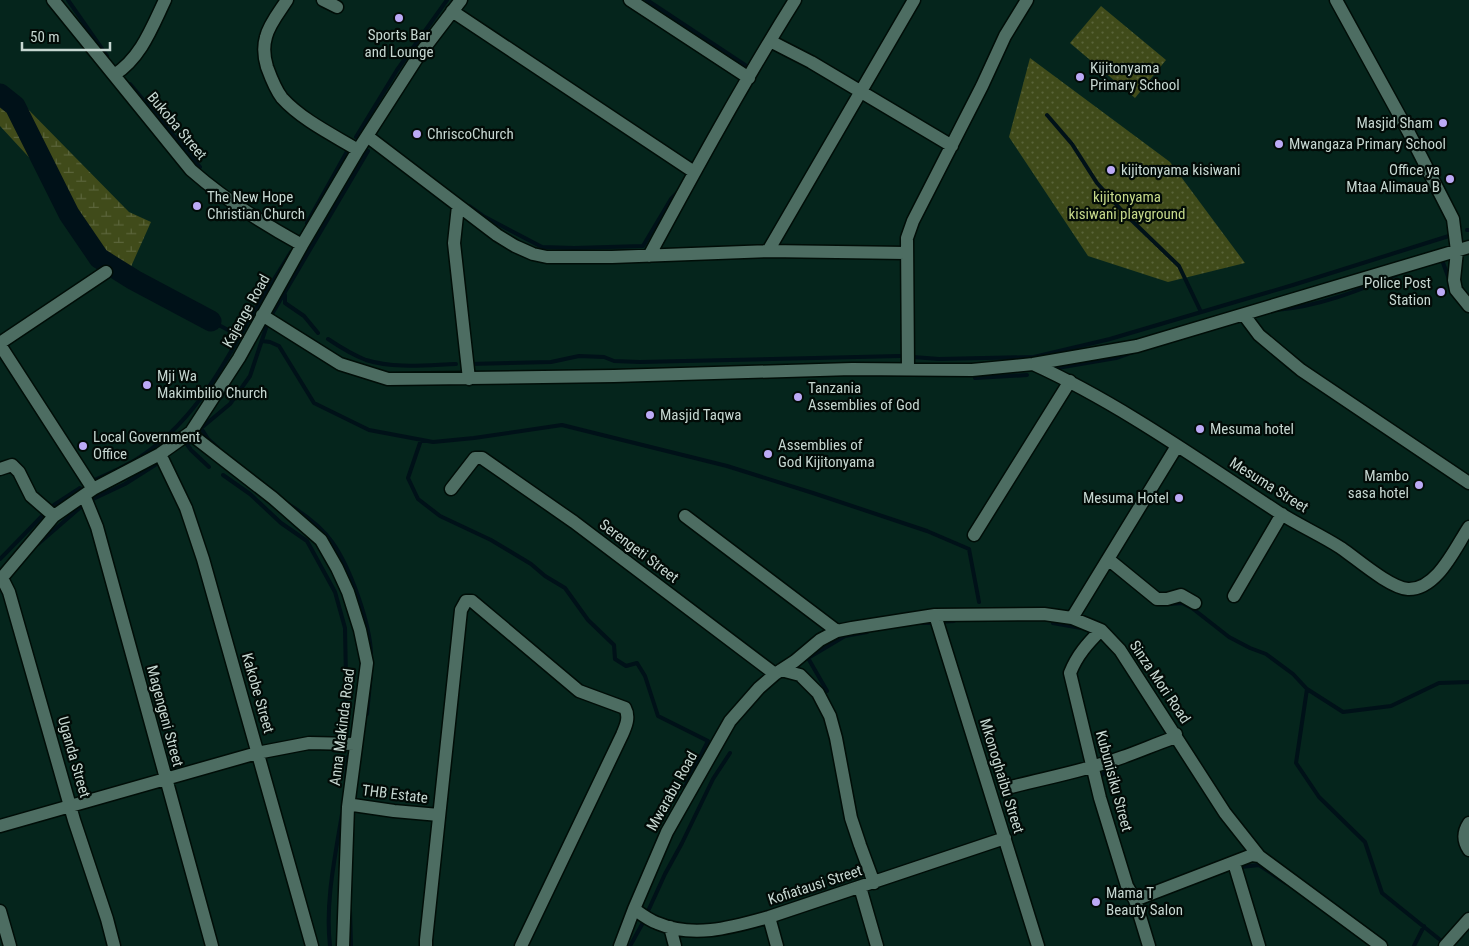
<svg xmlns="http://www.w3.org/2000/svg" width="1469" height="946" viewBox="0 0 1469 946" font-family="'Roboto Condensed',sans-serif">
<defs>
<pattern id="wetland-marsh" width="20" height="14" patternUnits="userSpaceOnUse" patternTransform="scale(1.25)"><rect width="20" height="14" fill="#404b1a"/><path d="M1 5h8M5 5V1M11 12h8M15 12V8" fill="none" stroke="#5a643a"/></pattern>
<pattern id="park-dots" width="8" height="8" patternUnits="userSpaceOnUse" patternTransform="scale(1.25)"><rect width="8" height="8" fill="#404b1a"/><path d="M2 2h.1M6 6h.1" fill="none" stroke="#5a643a" stroke-width="1.8" stroke-linecap="round"/></pattern>
</defs>
<rect width="100%" height="100%" fill="#05251c"/>
<!-- wetland -->
<path fill="url(#wetland-marsh)" d="M0,86L14,95L129,212L151,222L125,280L85,250L50,180L0,126Z"/>
<!-- park -->
<path fill="url(#park-dots)" d="M1101,6L1166,60L1135,98L1070,43Z
M1030,58L1170,162L1245,263L1168,282L1088,256L1009,137Z"/>
<g fill="none" stroke-linecap="round" stroke-linejoin="round">
<!-- stream -->
<path stroke="#001118" stroke-width="4" d="M68,0L107,56
M647,0L748,67L749,70
M130,84L200,167
M1047,115L1072,144L1097,183L1124,213L1179,266L1201,312
M356,137L397,70L447,0
M469,206L483,216L542,247L574,248L643,246L671,199L677,193
M307,223L349,148
M1467,230H1469
M1440,260H1442L1449,279
M285,295V303L304,316L318,333
M1276,310C1317,307 1358,291 1396,275
M272,314L368,151
M247,323L291,252
M328,339C340,347 353,355 366,360C395,369 427,365 456,364
M262,341L270,342L279,346L314,403L369,430L433,442L474,438L562,425L727,466L813,493L927,531L969,549L979,602
M913,357L939,359L1034,357L1110,339L1293,285L1452,235
M469,364L551,362L579,356L604,357L614,361L640,362L900,356
M1057,368L1116,358L1133,352
M975,378L1027,375
M201,428L208,439L218,448
M200,429L230,404L250,376L268,322
M184,440L191,450L209,467
M421,440L408,478L418,499L440,516L491,540L531,564L545,576L565,588L588,620L614,645L615,659L626,666L637,663L645,676L658,716L708,741L685,787
M223,475L250,494L281,523L307,541L335,592L345,628L346,680L344,740
M92,481C107,474 123,468 137,459C188,427 219,375 247,323L232,332L211,321
M93,499L125,484L155,465
M288,504C304,514 321,526 332,542C350,567 370,623 371,654
M54,505L80,488
M38,544L83,505
M0,559L44,514
M1168,604L1182,603L1192,608L1229,637L1250,648L1266,654L1293,674L1307,689L1296,763L1319,797L1365,842L1382,893L1444,943
M939,622L954,621
M918,623H932
M1053,623L1081,628
M1307,689L1343,712L1391,706L1439,683L1469,682
M827,691L808,658L845,636L867,632
M367,714L371,673
M1099,777L1115,765
M346,780L348,757
M1241,867L1259,865L1286,883
M649,909L665,874L682,843L713,779L730,753
M350,911L351,946
M330,946C325,903 335,857 342,814
M630,946L645,919
M1414,946L1424,926"/>
<!-- river -->
<path stroke="#001118" stroke-width="21" d="M0,94L15,106L69,214L99,258L134,280L211,321"/>
<!-- minor casing -->
<g stroke="#000d07" stroke-width="15">
<path id="minor" d="M53,0L191,170C225,200 262,223 302,245
M287,0C280,11 269,24 266,37C263,47 264,57 267,67C271,78 275,89 282,98C302,120 333,135 358,150
M323,0L337,7
M630,0L749,78
M1336,0L1408,131L1453,219L1457,251L1454,280L1456,290L1469,306
M452,11L694,172
M770,41L811,62L952,146
M114,75C141,58 152,27 165,0
M367,136L497,235L515,246L533,254L547,257H612L768,251L906,253
M458,206L454,243L469,379
M768,251L914,0
M649,256C696,169 743,83 795,0
M262,315L340,364L388,379L614,376L852,369L972,370L1033,364L1137,346L1469,247
M1244,315L1259,335L1301,370L1469,483
M0,343L106,272
M0,345L93,489
M1033,364C1119,403 1200,461 1278,512C1298,525 1321,535 1341,548C1357,559 1390,588 1408,589C1437,590 1455,548 1469,527
M908,369L907,238L913,221L982,86L1005,36L1027,0
M191,432L197,439L273,498L321,540L337,568L348,592L360,630L367,663L348,807L343,946
M160,454L186,508L203,559L312,946
M0,469L12,465L19,472L31,496L54,516
M451,489L475,458H482L574,522L775,674
M84,495L97,527L212,946
M685,516L837,631
M974,535L1070,381
M1108,559L1157,599H1167L1181,595L1195,603
M2,578L9,592L74,820L107,919L114,946
M0,580L54,516L93,489L160,454L191,432L239,358L302,245L358,150L419,55L461,0
M1234,596L1282,514
M935,615L1038,946
M1072,618L1177,446
M1101,630C1088,643 1077,655 1070,673L1100,798L1127,886L1135,900L1149,946
M781,670L800,675L818,693L830,716L836,738L851,818L860,845L874,883
M1007,788C1045,778 1085,771 1123,757C1140,751 1156,744 1173,738L1176,734
M348,807L353,805L394,811L439,815
M1469,823C1463,832 1463,841 1469,850
M0,826L257,753L309,743L355,744
M1234,863L1259,946
M860,887L877,946
M1135,900L1252,855L1259,856
M634,909C641,914 649,920 657,923C694,939 733,927 769,917L1005,838
M0,911L10,946
M769,917L777,946
M670,927L675,946
M426,946V940L461,610L466,601H472L579,691L625,708C630,717 626,726 622,735L521,946
M620,946L634,909L667,832L730,721L759,688L775,674L795,661L820,640L837,631L852,628L935,615L1044,614L1072,618L1101,630L1120,650L1225,813L1259,856L1381,946
M1445,946L1469,919"/>
</g>
<!-- minor -->
<use href="#minor" stroke="#4d6d62" stroke-width="12"/>
</g>
<!-- markers -->
<g fill="#bcaaf6" stroke="#020b07" stroke-width="2">
<circle cx="399" cy="18" r="5"/>
<circle cx="1080" cy="77" r="5"/>
<circle cx="1443" cy="123" r="5"/>
<circle cx="417" cy="134" r="5"/>
<circle cx="1279" cy="144" r="5"/>
<circle cx="1111" cy="170" r="5"/>
<circle cx="1450" cy="179" r="5"/>
<circle cx="197" cy="206" r="5"/>
<circle cx="1441" cy="292" r="5"/>
<circle cx="147" cy="385" r="5"/>
<circle cx="798" cy="397" r="5"/>
<circle cx="650" cy="415" r="5"/>
<circle cx="1200" cy="429" r="5"/>
<circle cx="83" cy="446" r="5"/>
<circle cx="768" cy="454" r="5"/>
<circle cx="1419" cy="485" r="5"/>
<circle cx="1179" cy="498" r="5"/>
<circle cx="1096" cy="902" r="5"/>
</g>
<g text-anchor="middle" dominant-baseline="central" stroke-width="4.5" stroke-linejoin="round" paint-order="stroke">
<!-- poi labels -->
<g font-size="15" fill="#c6d7d1" stroke="#020b07" text-anchor="start">
<text x="399" y="35" text-anchor="middle">Sports Bar<tspan x="399" dy="17">and Lounge</tspan></text>
<text x="1090" y="68">Kijitonyama<tspan x="1090" dy="17">Primary School</tspan></text>
<text x="1433" y="123" text-anchor="end">Masjid Sham</text>
<text x="427" y="134">ChriscoChurch</text>
<text x="1289" y="144">Mwangaza Primary School</text>
<text x="1121" y="170">kijitonyama kisiwani</text>
<text x="1440" y="170" text-anchor="end">Office ya<tspan x="1440" dy="17">Mtaa Alimaua B</tspan></text>
<text x="207" y="197">The New Hope<tspan x="207" dy="17">Christian Church</tspan></text>
<text x="1431" y="283" text-anchor="end">Police Post<tspan x="1431" dy="17">Station</tspan></text>
<text x="157" y="376">Mji Wa<tspan x="157" dy="17">Makimbilio Church</tspan></text>
<text x="808" y="388">Tanzania<tspan x="808" dy="17">Assemblies of God</tspan></text>
<text x="660" y="415">Masjid Taqwa</text>
<text x="1210" y="429">Mesuma hotel</text>
<text x="93" y="437">Local Government<tspan x="93" dy="17">Office</tspan></text>
<text x="778" y="445">Assemblies of<tspan x="778" dy="17">God Kijitonyama</tspan></text>
<text x="1409" y="476" text-anchor="end">Mambo<tspan x="1409" dy="17">sasa hotel</tspan></text>
<text x="1169" y="498" text-anchor="end">Mesuma Hotel</text>
<text x="1106" y="893">Mama T<tspan x="1106" dy="17">Beauty Salon</tspan></text>
</g>
<!-- street labels -->
<g font-size="15" fill="#c6d7d1" stroke="#020b07">
<text transform="translate(177 126) rotate(50)">Bukoba Street</text>
<text transform="translate(246 311) rotate(-61)">Kajenge Road</text>
<text transform="translate(1269 485) rotate(32)">Mesuma Street</text>
<text transform="translate(639 551) rotate(37)">Serengeti Street</text>
<text transform="translate(1160 682) rotate(56)">Sinza Mori Road</text>
<text transform="translate(258 693) rotate(74)">Kakobe Street</text>
<text transform="translate(165 716) rotate(75)">Magengeni Street</text>
<text transform="translate(342 727) rotate(-83)">Anna Makinda Road</text>
<text transform="translate(74 757) rotate(74)">Uganda Street</text>
<text transform="translate(1002 776) rotate(73)">Mkonoghaibu Street</text>
<text transform="translate(1114 781) rotate(75)">Kubunisiku Street</text>
<text transform="translate(672 791) rotate(-61)">Mwarabu Road</text>
<text transform="translate(395 794) rotate(7)">THB Estate</text>
<text transform="translate(815 885) rotate(-18)">Kofiatausi Street</text>
</g>
<!-- park labels -->
<g font-size="15" fill="#c5d98a" stroke="#020b07">
<text x="1127" y="197">kijitonyama<tspan x="1127" dy="17">kisiwani playground</tspan></text>
</g>
</g>
<!-- scale -->
<path d="M22 42v8h88v-8" fill="none" stroke="#c6d7d1" stroke-width="2.5"/>
<text x="30" y="42" font-size="15" fill="#c6d7d1" stroke="#020b07" stroke-width="4" paint-order="stroke">50 m</text>
</svg>
